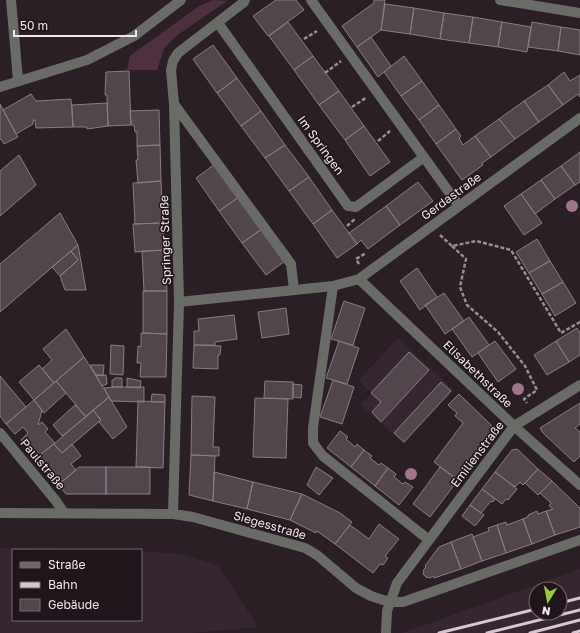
<svg xmlns="http://www.w3.org/2000/svg" width="580" height="633" viewBox="0 0 580 633" font-family="'Golos Text',sans-serif">
<rect width="100%" height="100%" fill="#291f24"/>
<!-- built -->
<path fill="#36262f" fill-rule="evenodd" d="M398,338L454,390L404,444L361,405L371,393L358,381Z
M0,548L123,550H13V620H141V551L180,554L218,565L258,627L190,633H0Z
M580,569V633H401H402ZM536,589H560V613H536Z"/>
<!-- green -->
<path fill="#4e3041" d="M213,0L227,1L176,36L164,49L157,70H127L130,56L134,53L199,6Z"/>
<!-- building -->
<path fill="#51464c" stroke="#897d83" d="M276,0H296L304,10L268,36L253,16Z
M374,0H385L381,30L357,47L342,26L374,3Z
M385,4L414,8L410,34L381,30Z
M414,8L444,13L440,39L410,34Z
M444,13L473,17L469,43L440,39Z
M473,17L502,22L498,47L469,43Z
M288,22L313,56L294,70L269,36Z
M502,22L531,27L527,52L498,47Z
M532,22L561,27L558,51L528,47Z
M561,27L580,30V55L558,51Z
M371,37L391,66L378,77L357,47Z
M213,45L237,78L217,93L193,59Z
M313,56L339,91L319,105L294,70Z
M404,56L422,81L401,96L384,72Z
M129,71L131,125L108,126L107,95H105L106,72Z
M564,72L570,81L580,75V97L578,94L563,105L548,85Z
M237,78L261,111L241,126L217,93Z
M422,81L439,105L419,120L401,96Z
M548,85L563,105L539,122L524,101Z
M339,91L364,126L345,140L319,105Z
M31,94L36,101L71,99L73,127L36,128L35,120H33V124L16,134L3,110Z
M524,101L539,122L515,139L499,119Z
M107,103L108,126L87,129V127H73L72,105Z
M0,104L18,137L4,144L1,139H0Z
M439,105L456,129L436,144L419,120Z
M159,110L160,145L137,146V132H135L134,125H131L130,111Z
M261,111L285,145L265,158L241,126Z
M499,119L515,139L491,157L475,136Z
M364,126L390,162L370,176L345,140Z
M456,129L461,136L459,138L463,145L475,136L491,157L482,163L483,165L462,180L436,144Z
M160,145L161,181L138,183L136,160H138L137,146Z
M285,145L309,177L289,191L265,158Z
M580,152V182L575,185L561,166Z
M19,155L36,185L0,216V171Z
M215,164L239,197L219,211L196,178Z
M561,166L575,185L555,199L541,180Z
M309,177L332,210L313,224L289,191Z
M541,180L555,199L535,214L521,194Z
M161,181L163,223L135,224L133,183Z
M418,182L433,201L400,225L386,206Z
M521,194L542,223L524,235L504,206Z
M239,197L262,229L242,243L219,211Z
M386,206L400,225L368,249L361,240L357,244L349,233Z
M332,210L357,244L337,258L313,224Z
M60,213L78,245L0,312V264Z
M163,223L165,250L135,252L133,224Z
M262,229L285,261L266,275L242,243Z
M537,239L550,261L529,273L516,252Z
M78,245L86,290H65L60,276L78,260L71,251Z
M165,250L167,291H144L142,251Z
M71,251L78,260L60,276L52,267Z
M550,261L563,282L542,294L529,273Z
M417,268L437,297L420,310L400,281Z
M563,282L576,303L555,316L542,294Z
M143,291H167V334L143,333Z
M444,293L464,321L445,334L425,305Z
M344,301L365,308L353,345L331,339Z
M286,308L289,334L262,338L258,312Z
M234,315L237,339L215,342V345H194V331H199L198,319Z
M469,317L489,345L472,357L452,329Z
M577,328L580,333V355L569,362L556,341Z
M66,329L84,357L54,383L42,369L52,360L43,349Z
M141,333L167,334L166,377H140L141,363H137L138,346L141,347Z
M339,341L359,348L347,384L326,378Z
M495,341L516,369L498,382L478,353Z
M556,341L569,362L547,375L534,355Z
M111,345L124,346L123,375L110,374Z
M194,345L221,346L220,355H218V369L193,368Z
M409,352L429,370L381,422L372,412L381,402L371,393Z
M84,357L109,397L86,417L56,381Z
M39,365L54,383L34,400L19,382Z
M90,365H104L103,376L96,375Z
M96,375H106L107,384L102,386Z
M0,376L26,407L6,424L0,416Z
M115,378H122V387H112V380H114Z
M127,378L141,381L140,388L127,387Z
M333,380L354,387L342,424L320,417Z
M56,381L66,393L44,413L34,400Z
M265,381L293,382V399L264,398Z
M441,382L451,391L404,442L394,433Z
M293,384L302,385L301,398L293,397Z
M115,387H144V402L111,401L104,388Z
M152,394L165,395V402H151Z
M459,394L491,425L493,431L492,435L458,480L434,462L463,423L455,416L457,413L448,405Z
M192,396L215,397L213,447H219V456L191,455Z
M109,397L127,427L113,439L99,422L101,420L93,410Z
M255,398L288,399L286,458L253,457Z
M34,400L42,410L38,425L42,422L48,429L45,432L55,443L36,458L21,440L28,433L23,427L15,434L6,424Z
M138,401L165,402L163,468L136,467Z
M580,403V424L575,428L580,432V456L574,462L543,433L540,428Z
M75,405L86,417L62,436L53,425Z
M93,410L101,420L62,453L54,444Z
M340,431L348,437L346,439L355,447L357,444L364,450L351,467L327,448Z
M54,444L62,453L72,444L81,456L71,464L76,470L58,485L36,458Z
M517,449L538,469L523,485L520,482L515,487L495,472L512,450Z
M364,450L372,456L370,458L379,465L381,463L388,468L375,486L351,467Z
M191,455L215,456L213,501L189,495Z
M79,467H106V494H66L58,485Z
M106,467H150V494H106Z
M316,467L333,478L319,495L307,485Z
M440,467L458,480L430,517L413,504Z
M388,468L396,474L394,477L403,484L405,482L413,487L399,505L375,486Z
M538,469L552,481L538,495L525,483Z
M214,472L253,482L247,509L213,501Z
M495,472L517,489L508,500L506,499L502,504L482,489Z
M552,481L580,508V527L555,535L546,511L553,509L549,506L551,503L540,493Z
M253,482L302,494L290,520L247,509Z
M482,489L495,499L493,502L491,501L481,513L470,505Z
M302,494L340,513L352,522L335,544L317,531L316,533L290,520Z
M470,505L484,515L475,526L462,516Z
M537,511L538,514L546,511L555,535L532,544L523,519L528,517V515Z
M523,519L532,544L506,553L497,525L506,522L507,525Z
M379,524L399,539L385,556L388,558L383,565L380,564L373,573L335,544L350,525L369,539Z
M497,525L506,553L482,561L473,537L489,531L488,528Z
M472,534L482,561L461,569L451,542Z
M451,542L461,569L434,578L433,576L430,578L426,577L423,574L424,569L426,567L425,566L439,547Z"/>
<g fill="none" stroke-linecap="round" stroke-linejoin="round">
<!-- path -->
<path stroke="#968e92" stroke-width="2.5" stroke-dasharray="4 2" stroke-linecap="butt" d="M304,39L317,31
M325,73L341,61
M352,107L367,97
M378,141L390,131
M347,226L355,219
M440,235L452,246L476,241L511,250L561,333L580,322
M452,246L466,259L460,287L467,305L498,332L525,366L537,390L524,399L527,403
M359,264L356,259L366,253"/>
<!-- minor -->
<path stroke="#696b66" stroke-width="10" d="M11,0L18,80
M311,0L459,206
M500,0L580,13
M218,23L348,206L356,207L424,157
M0,87L87,60L134,36L181,0
M174,104L291,264L294,290
M359,279L514,426L580,485
M333,286L313,428V443L323,456L429,540
M179,302L333,286L359,279L580,118
M0,433L56,501L64,513
M0,513L173,514L193,517L305,548L317,555L356,588L371,596L389,602H403L580,540
M173,514L179,302L174,104L171,70L173,61L178,53L244,2L245,0
M386,633L387,611L397,583L514,426L580,385"/>
<!-- rail -->
<path stroke="#d2cacd" stroke-width="3" d="M560,603L580,598
M439,633L536,609
M487,633L580,610
M530,633L580,620
M573,633L580,631"/>
</g>
<!-- trees -->
<g fill="#9e758b">
<circle cx="572" cy="206" r="6"/>
<circle cx="518" cy="389" r="6"/>
<circle cx="411" cy="474" r="6"/>
</g>
<g text-anchor="middle" dominant-baseline="central" stroke-width="3" stroke-linejoin="round" paint-order="stroke">
<!-- street labels -->
<g font-size="12" fill="#f0e9ec" stroke="#1f151b">
<text transform="translate(321 145) rotate(54)">Im Springen</text>
<text transform="translate(451 196) rotate(-36)">Gerdastraße</text>
<text transform="translate(165 240) rotate(-92)">Springer Straße</text>
<text transform="translate(478 374) rotate(44)">Elisabethstraße</text>
<text transform="translate(477 454) rotate(-53)">Emilienstraße</text>
<text transform="translate(43 464) rotate(50)">Paulstraße</text>
<text transform="translate(270 525) rotate(16)">Siegesstraße</text>
</g>
</g>
<!-- legend -->
<rect x="12" y="549" width="130" height="72" fill="#1f151b" stroke="#736a6f"/>
<rect x="20" y="562" width="20" height="6" fill="#696b66" stroke="#736a6f"/>
<text x="48" y="569" font-size="12" fill="#f0e9ec">Straße</text>
<rect x="20" y="582" width="20" height="6" fill="#d2cacd" stroke="#736a6f"/>
<text x="48" y="589" font-size="12" fill="#f0e9ec">Bahn</text>
<rect x="20" y="599" width="20" height="12" fill="#51464c" stroke="#736a6f"/>
<text x="48" y="609" font-size="12" fill="#f0e9ec">Gebäude</text>
<!-- north arrow -->
<g transform="translate(548 601) rotate(190)"><circle r="19" fill="#1f151b" stroke="#736a6f"/>
<path d="M0-3L7 15L0 10L-7 15Z" fill="#9bcb33"/>
<text y="-6" font-size="11" font-weight="bold" text-anchor="middle" fill="#f0e9ec">N</text>
</g>
<!-- scale -->
<path d="M14 30v6h122v-6" fill="none" stroke="#f0e9ec" stroke-width="2"/>
<text x="20" y="30" font-size="12" fill="#f0e9ec" stroke="#1f151b" stroke-width="3" paint-order="stroke">50 m</text>
</svg>
